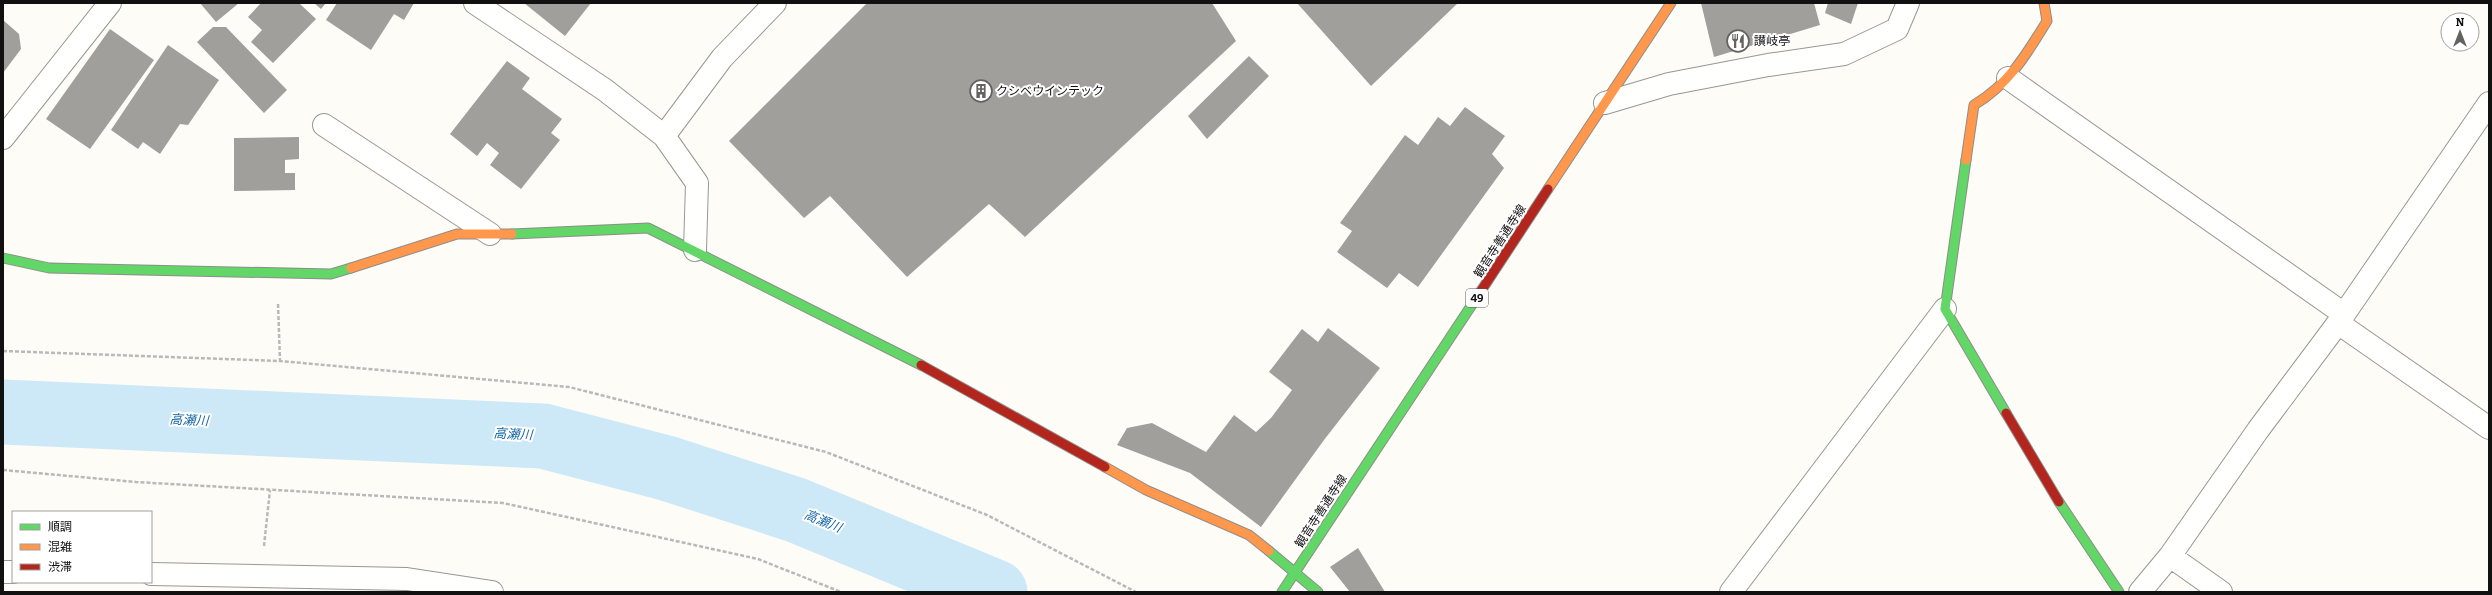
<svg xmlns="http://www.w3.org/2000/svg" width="2492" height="595" viewBox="0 0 2492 595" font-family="Bitter,'Noto Sans JP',serif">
<rect width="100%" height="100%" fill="#fdfcf7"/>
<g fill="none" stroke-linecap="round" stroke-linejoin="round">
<!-- river -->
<path stroke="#cde8f7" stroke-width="65" d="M3,412L543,436L666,468L796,510L995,592"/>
</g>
<!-- building -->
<path fill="#a19f9c" d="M200,3H239L216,22Z
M261,3H299L316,19L273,63L251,42L262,30L248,17Z
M314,3H326L321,9Z
M337,3H414L404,20L394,14L371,50L326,20Z
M524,3H591L565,36Z
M867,3H1212L1236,41L1025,237L989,204L907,277L830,196L804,218L729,141Z
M1297,3H1458L1371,86Z
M1701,3H1814L1820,25L1714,57Z
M1828,3H1858L1851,24L1825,13Z
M3,20L19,34L21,49L3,73Z
M213,27H226L287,90L264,113L197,42Z
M110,29L154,60L90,149L46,119Z
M168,45L219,80L188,125L180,124L160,154L143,142L138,149L111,130Z
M1249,56L1269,76L1207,139L1188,116Z
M507,61L530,78L522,89L562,119L551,133L560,140L521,189L490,165L499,153L487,143L477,156L450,134Z
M1465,107L1505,136L1492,154L1504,168L1418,287L1399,273L1387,288L1337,252L1352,231L1340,223L1405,135L1418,145L1438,117L1450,126Z
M299,137V159L285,160V173H295V190L234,191V138Z
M1328,328L1380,368L1324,440L1261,527L1190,473L1117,445L1127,428L1152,423L1206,452L1234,415L1256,432L1271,418L1292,390L1269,372L1302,329L1318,342Z
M1358,548L1385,592H1350L1330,567Z"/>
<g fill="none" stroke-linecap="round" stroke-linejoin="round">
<!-- street casing -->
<g stroke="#979795" stroke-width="24">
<path id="street" d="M475,3L605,90L664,136L697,183L695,250
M2008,78L2344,314
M1605,103L1669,84L1768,65L1844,54L1897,29L1908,3
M324,125L490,234
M664,136L722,58L775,3
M3,138L110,3
M2338,323L2489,428
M2170,556L2221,592
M3,572H13
M151,574L407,579L492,592
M1731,592L1945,309
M2140,592L2170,556L2258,430L2338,323L2489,103"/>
</g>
<!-- fast casing -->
<g stroke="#8e8d8b" stroke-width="11">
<path id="fast" d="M1966,160L1945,309L2006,413
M512,234L648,228L921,365
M3,258L49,268L331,274L351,268
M2059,502L2119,592
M1269,551L1318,592
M1282,592L1481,291"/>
</g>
<!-- slow casing -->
<g stroke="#8e8d8b" stroke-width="11">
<path id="slow" d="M1966,160L1974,105C2008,85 2027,54 2047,21L2044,3
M1548,189L1671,3
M351,268L457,234H512
M1105,467L1146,490L1249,535L1269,551"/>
</g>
<!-- jam casing -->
<g stroke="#8e8d8b" stroke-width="11">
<path id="jam" d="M1481,291L1548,189
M921,365L1105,467
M2006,413L2059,502"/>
</g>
<!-- path -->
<path stroke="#b9b9b8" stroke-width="2.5" stroke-dasharray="4 2" stroke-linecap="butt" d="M278,304L280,361
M3,351L280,361L569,387L826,452L987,515L1136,592
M3,470L136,482L503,503L758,559L841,592
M264,546L270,490"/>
<!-- street -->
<use href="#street" stroke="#fffffe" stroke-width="22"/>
<!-- fast -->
<use href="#fast" stroke="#63d668" stroke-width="9"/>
<!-- slow -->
<use href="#slow" stroke="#ff974d" stroke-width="9"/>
<!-- jam -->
<use href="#jam" stroke="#b3261e" stroke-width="9"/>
</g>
<!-- icons -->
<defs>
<g id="restaurant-ring" transform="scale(1.15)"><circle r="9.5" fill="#fff" stroke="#646362" stroke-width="1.5"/><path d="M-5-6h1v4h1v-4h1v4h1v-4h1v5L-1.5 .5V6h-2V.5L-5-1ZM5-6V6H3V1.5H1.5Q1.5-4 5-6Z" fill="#646362"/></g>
<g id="building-ring" transform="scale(1.15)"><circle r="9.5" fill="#fff" stroke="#646362" stroke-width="1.5"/><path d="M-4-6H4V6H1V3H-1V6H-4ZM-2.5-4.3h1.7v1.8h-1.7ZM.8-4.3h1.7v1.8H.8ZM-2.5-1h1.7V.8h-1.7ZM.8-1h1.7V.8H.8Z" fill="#646362"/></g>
</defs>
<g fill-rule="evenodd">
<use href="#restaurant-ring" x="1738" y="41"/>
<use href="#building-ring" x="981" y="91"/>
</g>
<g text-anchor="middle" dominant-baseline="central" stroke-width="4" stroke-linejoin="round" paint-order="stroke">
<!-- shield labels -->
<rect fill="#fff" stroke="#585858" stroke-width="1" x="1466" y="289" width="22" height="18" rx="3"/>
<g font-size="11" font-weight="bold" fill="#111">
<text x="1477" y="298">49</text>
</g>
<!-- poi labels -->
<g font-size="12" fill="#111" stroke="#fff" text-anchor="start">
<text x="1754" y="41">讃岐亭</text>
<text x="996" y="91">クシベウインテック</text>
</g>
<!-- street labels -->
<g font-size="12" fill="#111" stroke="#fff">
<text transform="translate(1500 241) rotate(-57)">観音寺善通寺線</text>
<text transform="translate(1321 511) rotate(-57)">観音寺善通寺線</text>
</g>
<!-- water labels -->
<g font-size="13" font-style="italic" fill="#1768a6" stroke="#fff">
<text transform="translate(189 420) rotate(3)">高瀬川</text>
<text transform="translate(513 434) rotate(3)">高瀬川</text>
<text transform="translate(823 521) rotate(22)">高瀬川</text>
</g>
</g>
<!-- border -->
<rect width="2492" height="595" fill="none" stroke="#111111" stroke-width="8"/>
<!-- legend -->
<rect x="12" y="511" width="140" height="72" fill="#ffffff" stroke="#a0a0a0"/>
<rect x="20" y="524" width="20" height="6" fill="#63d668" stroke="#a0a0a0"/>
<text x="48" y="531" font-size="12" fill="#111111">順調</text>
<rect x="20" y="544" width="20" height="6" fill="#ff974d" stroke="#a0a0a0"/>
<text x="48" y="551" font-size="12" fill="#111111">混雑</text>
<rect x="20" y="564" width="20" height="6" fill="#b3261e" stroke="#a0a0a0"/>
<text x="48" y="571" font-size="12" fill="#111111">渋滞</text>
<!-- north arrow -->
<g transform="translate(2460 32)"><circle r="19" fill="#ffffff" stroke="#a0a0a0"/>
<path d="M0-3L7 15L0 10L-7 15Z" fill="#646362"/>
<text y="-6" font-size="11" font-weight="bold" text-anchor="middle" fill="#111111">N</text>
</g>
</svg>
